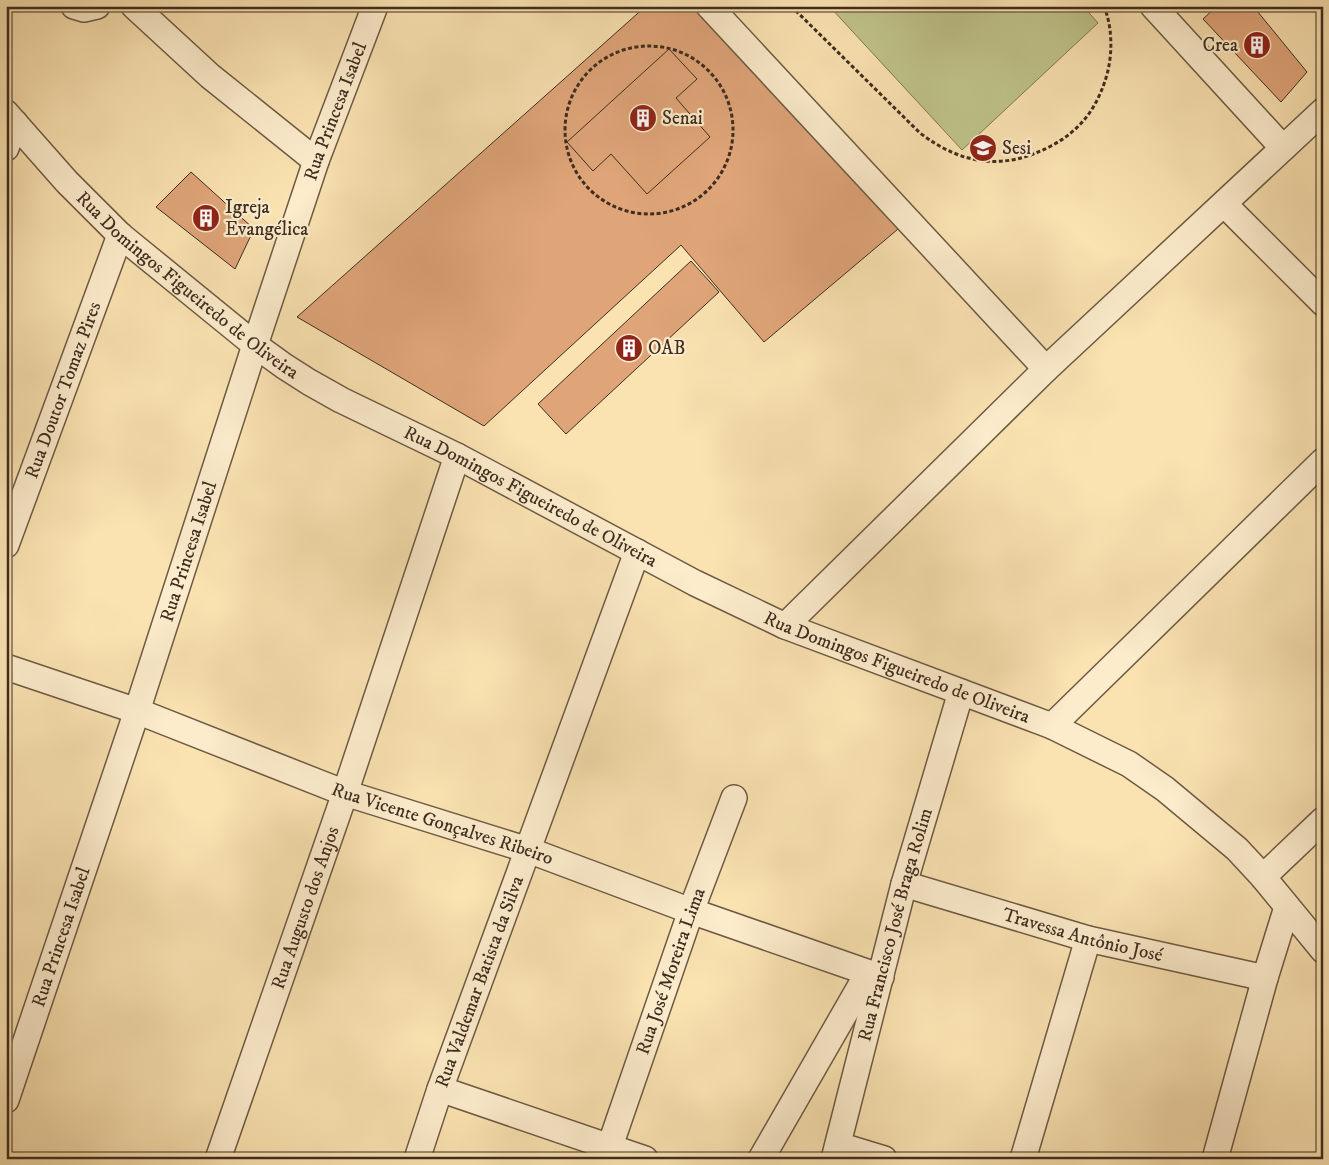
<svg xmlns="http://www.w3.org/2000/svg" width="1329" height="1165" viewBox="0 0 1329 1165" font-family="'IM FELL DW Pica',serif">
<rect width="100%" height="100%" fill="#fae2b1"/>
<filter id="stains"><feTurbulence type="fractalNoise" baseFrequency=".004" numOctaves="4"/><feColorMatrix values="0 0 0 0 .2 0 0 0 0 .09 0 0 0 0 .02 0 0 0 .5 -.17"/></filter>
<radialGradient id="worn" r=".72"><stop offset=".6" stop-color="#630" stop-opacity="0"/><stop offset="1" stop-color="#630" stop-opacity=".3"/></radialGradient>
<!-- green -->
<path fill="#bfc38a" stroke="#7f7855" d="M829,6H1083L1098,23L962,150Z"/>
<!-- building -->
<path fill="#dfa579" stroke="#3f2d20" d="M646,6H701L904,224L764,342L681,245L484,426L297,317Z
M1217,6H1253L1307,72L1281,102L1203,19Z
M669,49L697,79L676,98L710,137L647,194L611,154L593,171L567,142Z
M191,172L254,229L235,269L156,207Z
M691,261L719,292L566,434L538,404Z"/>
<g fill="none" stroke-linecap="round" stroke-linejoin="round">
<!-- minor casing -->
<g stroke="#6e5a44" stroke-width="28">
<g id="minor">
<path d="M74,6L84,9L97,6"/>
<path d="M134,6L210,76L316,161"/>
<path d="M709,6L1046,369"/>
<path d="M1153,6L1283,148"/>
<path id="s1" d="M6,113L67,182L120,235L255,345L284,366L309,382L341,400L457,456L695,583L785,626L1052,726L1129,764L1165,789L1237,849L1263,877L1323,950"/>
<path d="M6,148L15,123"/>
<path d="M1224,204L1323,303"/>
<path id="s2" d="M6,545L120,235"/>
<path d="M785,626L1046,369L1323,111"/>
<path id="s3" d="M6,667L137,711L345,793L528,850L691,911L881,977"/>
<path d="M1052,726L1323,461"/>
<path d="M1263,877L1323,820"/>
<path id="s4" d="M904,884L1088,939L1265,978"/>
<path d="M440,1089L645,1159"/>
<path id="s5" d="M6,1100L137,711L255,345L316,161L375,6"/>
<path d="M838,1145L884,1159"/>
<path id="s6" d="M610,1146L691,911L734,798"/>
<path id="s7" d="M218,1159L345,793L457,456"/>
<path id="s8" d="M417,1159L440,1089L637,552"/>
<path d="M761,1159L868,973"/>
<path id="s9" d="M834,1159L904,884L961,692"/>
<path d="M1023,1159L1088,939"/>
<path d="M1215,1159L1265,978L1287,907"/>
</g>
</g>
<!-- path -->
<path stroke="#3f2d20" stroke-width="3" stroke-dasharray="4 2.5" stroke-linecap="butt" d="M791,6L920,133C962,165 1004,171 1051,146C1079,131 1095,111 1105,81C1113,57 1113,29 1104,6
M565 130a84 84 0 1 1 168 0a84 84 0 1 1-168 0Z"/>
<!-- minor -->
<use href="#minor" stroke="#fceccc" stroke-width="25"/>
</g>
<!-- icons -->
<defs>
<g id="building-disc" transform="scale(1.4375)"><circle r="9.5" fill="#8f2418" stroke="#fceccc"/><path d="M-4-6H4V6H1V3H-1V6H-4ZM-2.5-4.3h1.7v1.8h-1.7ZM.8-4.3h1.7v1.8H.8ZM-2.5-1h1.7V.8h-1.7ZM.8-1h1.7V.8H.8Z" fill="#fff"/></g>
<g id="school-disc" transform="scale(1.4375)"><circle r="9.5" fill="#8f2418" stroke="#fceccc"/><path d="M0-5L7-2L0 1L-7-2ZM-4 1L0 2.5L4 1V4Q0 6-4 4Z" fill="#fff"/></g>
</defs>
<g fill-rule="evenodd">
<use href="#building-disc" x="1257" y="45"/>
<use href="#building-disc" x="643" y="118"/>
<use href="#school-disc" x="983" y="148"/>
<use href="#building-disc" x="206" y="218"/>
<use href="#building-disc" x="629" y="348"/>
</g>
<g text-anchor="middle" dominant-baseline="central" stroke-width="4.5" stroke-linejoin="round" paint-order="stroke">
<!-- poi labels -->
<g font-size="19" fill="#3f2d20" stroke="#fceccc" text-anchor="start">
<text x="1238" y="45" text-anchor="end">Crea</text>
<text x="662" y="118">Senai</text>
<text x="1002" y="148">Sesi</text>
<text x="225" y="207">Igreja<tspan x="225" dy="22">Evangélica</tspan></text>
<text x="648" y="348">OAB</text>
</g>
<!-- street labels -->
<g font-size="19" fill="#3f2d20" stroke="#fceccc">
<text stroke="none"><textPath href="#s5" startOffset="1042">Rua Princesa Isabel</textPath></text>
<text stroke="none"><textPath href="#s1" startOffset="251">Rua Domingos Figueiredo de Oliveira</textPath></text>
<text stroke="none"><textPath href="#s2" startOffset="165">Rua Doutor Tomaz Pires</textPath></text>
<text stroke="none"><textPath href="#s1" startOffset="656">Rua Domingos Figueiredo de Oliveira</textPath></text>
<text stroke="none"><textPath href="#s5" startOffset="578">Rua Princesa Isabel</textPath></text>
<text stroke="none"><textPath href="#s1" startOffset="1061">Rua Domingos Figueiredo de Oliveira</textPath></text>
<text stroke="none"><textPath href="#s3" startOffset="464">Rua Vicente Gonçalves Ribeiro</textPath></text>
<text stroke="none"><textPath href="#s7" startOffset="266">Rua Augusto dos Anjos</textPath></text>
<text stroke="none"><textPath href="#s9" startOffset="242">Rua Francisco José Braga Rolim</textPath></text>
<text stroke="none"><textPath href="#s4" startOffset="186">Travessa Antônio José</textPath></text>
<text stroke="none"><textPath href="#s5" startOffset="172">Rua Princesa Isabel</textPath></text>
<text stroke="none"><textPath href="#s6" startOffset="185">Rua José Moreira Lima</textPath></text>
<text stroke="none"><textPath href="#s8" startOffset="188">Rua Valdemar Batista da Silva</textPath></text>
</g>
</g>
<!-- margin -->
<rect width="1329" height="1165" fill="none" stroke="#fae2b1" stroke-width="25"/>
<rect x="8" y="8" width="1314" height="1150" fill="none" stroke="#3f2d20" stroke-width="2.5"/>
<rect x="12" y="12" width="1304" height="1140" fill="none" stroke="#3f2d20"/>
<rect width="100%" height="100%" filter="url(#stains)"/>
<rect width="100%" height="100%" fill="url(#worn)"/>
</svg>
